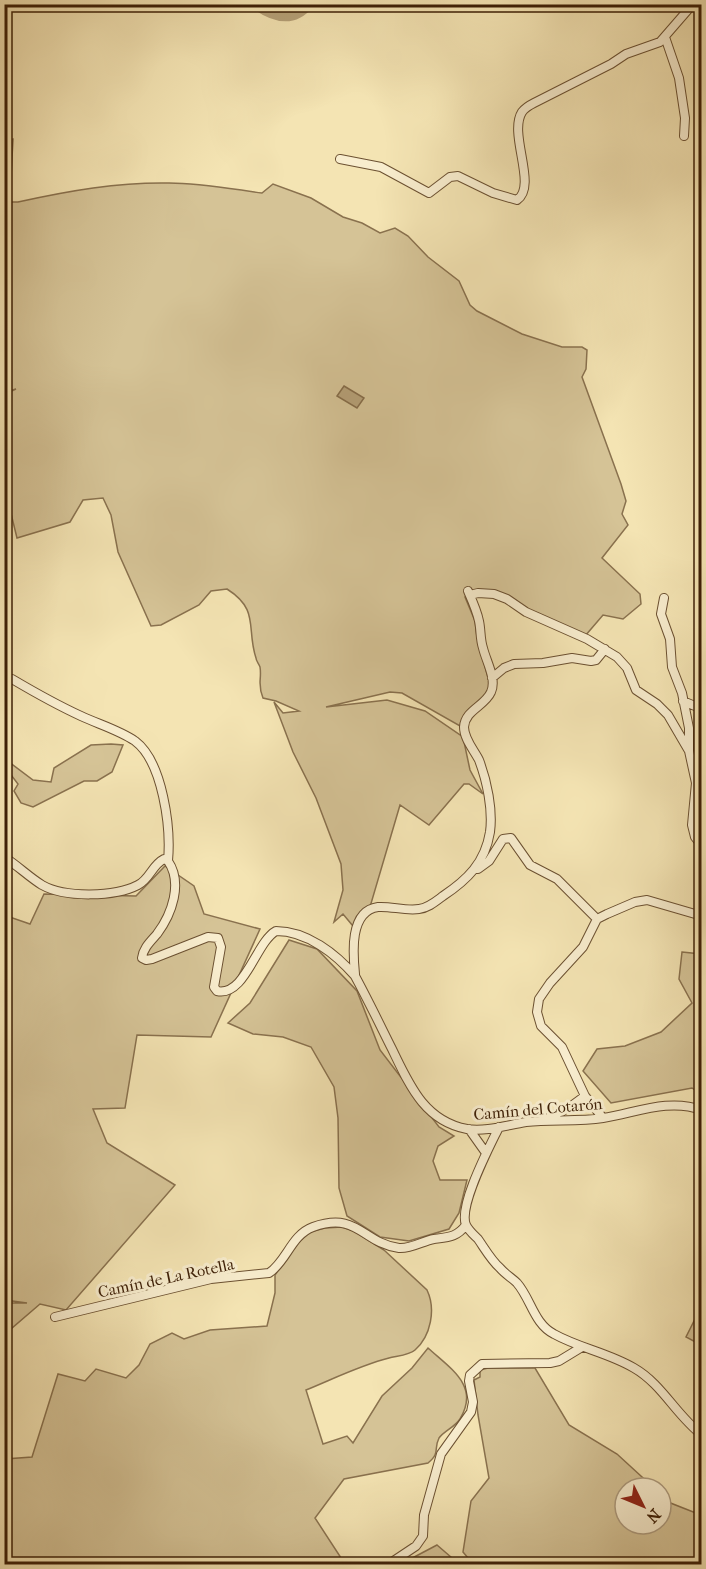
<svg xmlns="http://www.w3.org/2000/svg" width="706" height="1569" viewBox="0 0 706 1569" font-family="'IM FELL French Canon',serif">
<rect width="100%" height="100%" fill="#f4e4b3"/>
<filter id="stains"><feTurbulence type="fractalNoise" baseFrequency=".00333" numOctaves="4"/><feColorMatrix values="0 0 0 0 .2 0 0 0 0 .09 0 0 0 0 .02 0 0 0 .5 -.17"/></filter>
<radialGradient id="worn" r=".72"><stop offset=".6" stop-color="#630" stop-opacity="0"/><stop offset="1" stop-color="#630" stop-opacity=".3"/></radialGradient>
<!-- green -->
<path fill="#d5c396" stroke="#89714e" stroke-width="1.5" d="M13,139L11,177L5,196L9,202H18C68,191 118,182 169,183C200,183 232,189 262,193L273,184L311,198L343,217L362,223L380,233L395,228L408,236L428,257L459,281L470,305L477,311L522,334L562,347H582L587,350L586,369L582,377L621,484L626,501L622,514L628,525L602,558L640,594L641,604L623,619L603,615L585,636L527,610L509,597L468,591L465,597L475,621L477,637L490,685L487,694L467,712L460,726L402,693L390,692L326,707L387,700L425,711L463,737L470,770L483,794L469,784H464L429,825L400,805L370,907L353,926L343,914L334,922L343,890L341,864L316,798L293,752L274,702L283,713L299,711L276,701L263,698C257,684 262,679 260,667C259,664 256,661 256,658C246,628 260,610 227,589L211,591L199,605L161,625L151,626L118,552L111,515L103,498L83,500L70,522L17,538L4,485L5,394L16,389L5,392L4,140Z
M697,714L702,716L701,839L699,837Z
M111,744L123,745L112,772L97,781H84L33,807L21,803L14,791L18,784L5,767V759L33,780L51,782L54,768L91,745Z
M165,866L194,886L204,914L260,929L211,1037L137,1035L125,1108L93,1109L107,1143L175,1185L66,1310L40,1304L5,1334V1303H27L5,1300L4,915L30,924L44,894L136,896Z
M289,940L317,949L357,991L380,1050L439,1127L454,1136L438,1146L433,1161L440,1180H467L459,1213L449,1229L409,1241L380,1237L347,1216L339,1188L338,1118L334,1087L311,1047L283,1037L253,1034L228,1023L250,1003Z
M682,952L701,954V1094L692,1088L611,1103L583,1071L597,1049L625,1046L661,1032L692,1003L679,979Z
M342,1227L354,1231L384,1250L427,1290C436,1309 431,1336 415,1350C410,1355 397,1356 389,1358C361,1365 333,1379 306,1390L323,1444L347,1436L353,1443L382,1396L412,1368L428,1348C451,1369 480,1386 460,1419C455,1427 444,1431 439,1438C433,1450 441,1452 428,1463L344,1479L315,1518L345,1564H5V1541L8,1540H5V1459L32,1457L58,1374L85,1381L96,1369L126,1378L139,1365L150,1344L172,1333L184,1339L210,1330L267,1326L275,1293V1275L298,1243L310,1232L325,1228Z
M695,1319L701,1322V1345L686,1337Z
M488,1368H535L569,1425L617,1454L654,1488H625V1524H661V1495L668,1502L701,1515V1564H472L467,1559L468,1558L463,1552L471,1501L489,1478L478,1415L474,1380L480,1377V1370Z
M437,1545L459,1564H401Z"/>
<!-- water -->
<path fill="#b6a178" stroke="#866d4a" stroke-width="1.5" d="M344,386L364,398L357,408L337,396Z"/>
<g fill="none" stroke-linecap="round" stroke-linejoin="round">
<!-- river -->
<path stroke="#b6a178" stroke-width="10" d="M255,4C273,17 293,23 309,4"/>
<!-- minor casing -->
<g stroke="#6b5031" stroke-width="10">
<path id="minor" d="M665,37L679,78L685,118L684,136
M340,159L381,167L429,193L450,177L458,176L493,193L517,200C538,186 508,134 522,112C525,108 530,105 534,103L611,64L626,54L660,42L693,4
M470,595L478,593L494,594L507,599L526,612L587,639L617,657L627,668L636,690L657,704L668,715L689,751
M664,598L661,614L670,639L672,667L682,693L689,728V751L696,783L692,825L695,837L702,846
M4,677L12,679C34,692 57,705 81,716C98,724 119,730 135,741C163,762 171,828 168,861
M492,678L504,668L514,664L543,663L572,658L591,661L596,660L605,649
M683,701L702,709
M4,857C17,865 29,877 42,885C65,898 115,897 138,885C150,879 152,865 164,859L168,861
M168,861C183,883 172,914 157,934C151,941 143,948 142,958L146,960L152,959L208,937L218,938L221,947L214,987L217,991C245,997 256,942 276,931C307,931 336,954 355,976C368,1000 380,1025 392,1049C409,1084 424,1121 467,1129C486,1132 507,1125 526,1122C551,1119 578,1122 603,1118C636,1113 668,1098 702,1110
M475,869H478L489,861L503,839L511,838L530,865L557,879L597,919
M355,974C353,954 349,911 378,907C391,906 405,911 419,909C428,908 435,902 443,896C467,880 485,863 490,832C493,810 487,781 479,760C474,750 464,739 464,727C465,710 485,706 491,692C497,679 486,661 483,648C480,639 481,630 479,621C477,611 472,600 468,591
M585,1096L603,1118
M546,1119L570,1107L585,1096L562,1047L541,1026L537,1012L539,999L550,983L583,947L597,919L607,914L635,902L647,900L702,916
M499,1127C490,1146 458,1206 466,1225C469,1231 474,1235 478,1239C485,1249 491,1260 500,1268C505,1274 512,1278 517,1283C531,1299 534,1324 554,1334C579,1348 609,1353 634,1368C662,1384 676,1415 702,1435
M469,1129L486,1153
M55,1317L211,1279L269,1273C287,1261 291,1235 313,1227C358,1211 362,1243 399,1248C411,1249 423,1241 434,1239C449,1237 457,1237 466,1225
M389,1564L416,1546L423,1536L424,1515L441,1454L471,1412L473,1402L469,1381L470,1375L482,1364L550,1363L559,1361L582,1347"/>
</g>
<!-- minor -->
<use href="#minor" stroke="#f8edce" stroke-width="8"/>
</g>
<g text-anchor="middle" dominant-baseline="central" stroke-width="6" stroke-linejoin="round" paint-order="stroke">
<!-- street labels -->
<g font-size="16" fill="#3d1f06" stroke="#f8edce">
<text transform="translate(538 1109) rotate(-5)">Camín del Cotarón</text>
<text transform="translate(166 1278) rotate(-12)">Camín de La Rotella</text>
</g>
</g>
<!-- margin -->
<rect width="706" height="1569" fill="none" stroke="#f4e4b3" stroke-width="24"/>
<rect x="6" y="6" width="694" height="1557" fill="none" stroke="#3d1f06" stroke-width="3"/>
<rect x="12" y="12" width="682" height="1545" fill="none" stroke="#3d1f06" stroke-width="1.5"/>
<!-- north arrow -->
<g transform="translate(643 1506) rotate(133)"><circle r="28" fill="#f8edce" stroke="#ad9b7e" stroke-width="1.5"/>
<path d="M0-4.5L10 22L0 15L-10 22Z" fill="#8f2418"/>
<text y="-9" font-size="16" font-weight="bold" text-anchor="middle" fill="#3d1f06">N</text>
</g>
<rect width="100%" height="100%" filter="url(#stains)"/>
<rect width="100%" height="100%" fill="url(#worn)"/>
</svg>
